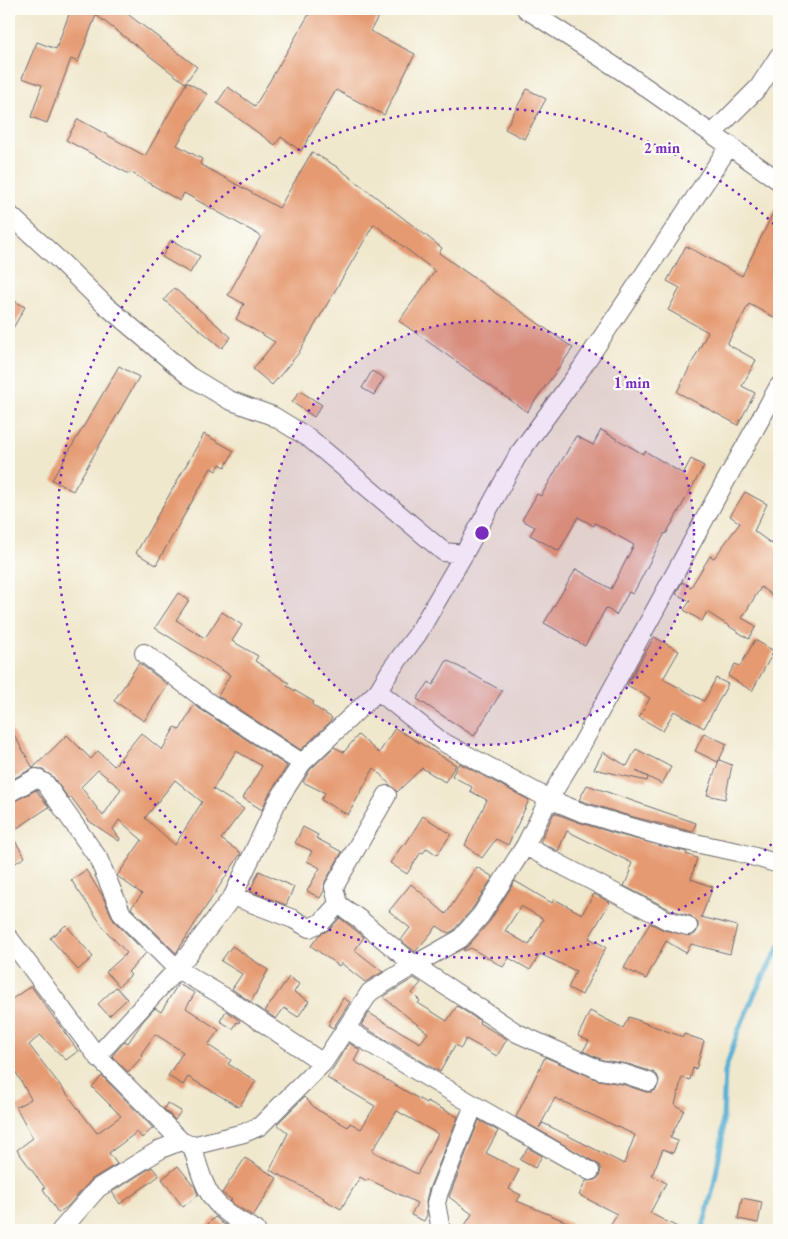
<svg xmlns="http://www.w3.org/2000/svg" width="788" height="1239" viewBox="0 0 788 1239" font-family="'EB Garamond',serif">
<rect width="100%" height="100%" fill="#fdfcf7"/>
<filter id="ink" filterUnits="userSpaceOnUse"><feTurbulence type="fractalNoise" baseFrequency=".02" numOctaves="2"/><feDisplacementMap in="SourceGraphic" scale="10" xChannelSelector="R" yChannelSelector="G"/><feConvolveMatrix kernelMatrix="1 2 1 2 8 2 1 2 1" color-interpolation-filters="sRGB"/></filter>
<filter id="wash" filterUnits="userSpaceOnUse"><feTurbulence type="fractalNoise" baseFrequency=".0096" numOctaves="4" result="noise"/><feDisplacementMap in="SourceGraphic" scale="20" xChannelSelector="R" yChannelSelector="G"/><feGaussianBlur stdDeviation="1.12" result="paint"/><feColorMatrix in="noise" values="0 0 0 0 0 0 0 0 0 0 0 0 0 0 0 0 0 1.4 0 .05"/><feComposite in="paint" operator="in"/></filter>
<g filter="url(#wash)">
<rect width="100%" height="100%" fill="#f0e8cd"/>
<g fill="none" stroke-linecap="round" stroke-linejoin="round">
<!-- stream -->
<path stroke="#56afd3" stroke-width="5" d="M702,1230L714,1185L722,1140L725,1071L738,1031L755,993L779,947"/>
</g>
<g id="blocks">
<!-- building -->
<path fill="#e59a71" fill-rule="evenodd" d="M71,9H121L197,67L185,83L96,15L78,62L71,59L47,123L31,117L42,85L22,78L37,42L56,49Z
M312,9H383L370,31L415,54L384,115L336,90L301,151L281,137L275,145L217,103L228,87L255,106Z
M187,82L207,94L177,145L202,159L200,164L279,208L312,152L337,167L442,248L439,253L573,348L527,412L399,321L435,271L374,224L298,354L272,385L253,369L275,342L236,319L244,304L228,295L261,236L184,193L180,201L130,172L129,174L66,140L78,119L145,156Z
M527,89L546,99L524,139L505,129Z
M779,201V320L749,304L727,344L756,360L742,386L755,393L738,425L677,392L708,332L668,310L680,288L667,281L686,246L742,276Z
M171,240L200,256L190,273L162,257Z
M174,288L231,337L222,348L164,300Z
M9,298L25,307L9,335Z
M119,366L139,377L73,491L52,480Z
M372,371L384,378L374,395L362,388Z
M300,391L322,405L314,417L292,402Z
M601,430L643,454L645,451L683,474L691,459L704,466L666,534L665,533L633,594L629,592L616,615L606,608L585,646L544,623L576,569L611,589L634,545L595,523L594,526L578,517L559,551L530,535L535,527L522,520L537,494L541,496L576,436L593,445Z
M204,434L234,451L225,467L220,464L216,471L211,468L156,565L136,553Z
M745,492L767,504L754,531L779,549V601L761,587L742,618L756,626L749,639L707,612L702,621L684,610L690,601L676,594L682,582L691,587L710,556L714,558L740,523L730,516Z
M178,593L189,600L176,620L205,638L222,612L242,625L232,641L258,656L255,661L289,683L287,686L314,702L312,705L332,718L330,722L301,750L218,696L230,675L155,628Z
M654,637L679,651L663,679L704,701L716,678L728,684L704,728L674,711L663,731L639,717L650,698L627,685Z
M755,640L774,651L752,691L728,676L735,664L740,666Z
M447,660L502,691L474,736L417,699L429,682L433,685Z
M139,663L168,685L144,721L114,701Z
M194,705L287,766L268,796L262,810L243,798L262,766L236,751L213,789L244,809L221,839L241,853L176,953L131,908L142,894L117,876L142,840L119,820L113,829L120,839L119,841L89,821L71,797L69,799L53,777L41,769L33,768L67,735L91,759L98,751L114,766L141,733L162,750L175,727L180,730ZM98,770L121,789L103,816L81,787ZM175,780L202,802L175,845L145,818Z
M9,726L33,768L13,779L9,773Z
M395,728L456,765L445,782L422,768L397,792L374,768L348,815L321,800L325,793L303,782L310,770L334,747L344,752L358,735L379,753Z
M704,733L727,744L718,762L695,751Z
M636,749L671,767L662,784L636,771L648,777L647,781L594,769L603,752L627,766Z
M719,760L732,765L725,799L707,795Z
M459,763L529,800L508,845L496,839L482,858L465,845L487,800L470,791L472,787L452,776Z
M587,785L696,823L693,832L626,815L579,800Z
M36,790L49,807L10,833L25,857L9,867V804Z
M554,813L578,822L620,835L687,852L686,854L697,858L691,879L713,887L701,917L737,926L730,954L691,944L686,953L666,941L646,979L624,968L650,923L664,930L690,936L695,934L698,929V923L691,916L671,910L624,886L631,871L629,870L632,863L567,831L558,851L540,842Z
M423,816L451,834L437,855L427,848L423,853L421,852L407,874L390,863L403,844L405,845Z
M303,827L318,835L316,838L342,852L325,882L324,891L320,898L307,891L320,868L307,861L312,851L295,843Z
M477,867L493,877L472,909L453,931L448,933L437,926L415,952L401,940L410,928L389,911L411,884L446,914Z
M86,870L102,895L114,921L146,953L128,972L131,975L119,986L106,972L127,953L106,931L71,880Z
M259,871L294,887L286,905L250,891Z
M515,881L552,903L554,899L582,914L594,894L610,902L589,938L606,947L582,995L568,988L576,971L540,954L530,970L509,958L503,967L471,948L464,951L463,950L468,946L490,921ZM521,906L543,919L529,945L505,931Z
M340,918L364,937L355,950L383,972L365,982L341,963L339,966L311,946L319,935L330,929Z
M66,925L93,957L78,970L50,938Z
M232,946L268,970L251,1002L232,989L242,974L221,961Z
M289,977L299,984L294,992L309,1001L298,1017L284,1008L276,1019L265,1011Z
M414,978L421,983L412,993L420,1001L418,1003L447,1021L457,1006L480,1021L479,1023L507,1039L497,1056L466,1039L461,1048L455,1045L440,1072L361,1025L369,1013L420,1043L428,1033L383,997Z
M178,984L195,993L186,1008L219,1030L208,1045L231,1060L228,1064L256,1081L239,1107L188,1077L183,1085L168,1076L183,1052L155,1034L141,1054L143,1056L128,1072L112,1056L125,1041L128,1043L143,1021L155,1008L161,1012Z
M31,986L78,1051L66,1060L40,1035L29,1045L97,1133L121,1116L92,1087L102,1076L153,1128L142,1138L137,1132L109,1153L117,1164L92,1179L67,1207L58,1213L43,1189L45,1188L17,1150L33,1138L16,1107L31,1099L9,1060V1001Z
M116,987L127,999L109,1016L98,1004Z
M343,998L350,1002L333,1028L328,1025Z
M226,1011L240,1021L239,1023L237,1022L233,1029L220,1021Z
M590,1011L623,1028L629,1017L683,1037L684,1034L704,1041L696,1069L693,1068L690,1080L682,1077L675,1105L684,1110L670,1138L678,1141L673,1153L663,1149L652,1175L666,1183L650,1213L683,1230H607L617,1214L579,1195L586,1181L595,1180L599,1177L601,1170L599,1165L516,1117L545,1057L598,1080L622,1084L646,1092H652L656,1090L659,1080L657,1075L653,1072L628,1064L603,1060L583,1051L589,1041L578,1036ZM555,1098L635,1135L624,1164L543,1123L539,1128Z
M349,1043L360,1050L354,1061L426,1103L427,1101L458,1117L429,1189L426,1201L427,1215L424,1221L411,1215L417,1203L368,1179L367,1181L360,1177L341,1209L323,1199L324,1198L270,1170L288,1133L277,1124L304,1097L316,1109L348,1127L350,1123L361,1129L375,1106L327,1078ZM397,1111L438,1134L417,1174L372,1151Z
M167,1103L181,1111L175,1120L164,1109Z
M479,1120L498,1131L486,1153L519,1170L509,1189L521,1195L517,1201L586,1230H462L472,1214L449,1197Z
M528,1148L542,1156L535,1168L520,1160Z
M245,1158L277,1178L253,1216L235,1205L230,1201L232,1200L222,1193Z
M178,1166L195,1187L198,1195L183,1207L162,1179Z
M152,1167L159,1176L120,1204L112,1192Z
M742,1198L762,1202L758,1223L738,1219Z
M215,1217L222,1223L234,1230H202Z"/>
</g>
</g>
<g filter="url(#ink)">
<use href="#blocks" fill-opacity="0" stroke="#6a676e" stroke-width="1"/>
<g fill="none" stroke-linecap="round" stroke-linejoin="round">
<!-- street casing -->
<g stroke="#6a676e" stroke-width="20">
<path id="street" d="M526,9L631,77L779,181
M713,133L759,87L779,56
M9,214L60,261L104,304L189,376L229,400L273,416L309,438L444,552L464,554
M144,653L208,702L302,763
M378,691L441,741L549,799L581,812L623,825L666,837L738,852L779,864
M9,793L36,778L45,783L98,858L122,914L177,969L223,996L323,1063
M387,795L334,887L338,904L358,918L414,965L517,1033L600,1070L625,1074L649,1082
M525,846L667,920L688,926
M233,896L293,919L309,928L322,922L338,904
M9,938L97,1056L181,1141L192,1146L244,1133L260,1126L323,1063L370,992L414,965L460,939L481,915L525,846L549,799L581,746L715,500L779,386
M346,1029L474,1105L590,1171
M97,1056L177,969L233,896L277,802L302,763L378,691L392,668L417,635L464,554L518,455L581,369L730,145
M192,1146C207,1195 209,1206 256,1230
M61,1230L98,1188L161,1149L181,1141
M441,1230L436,1203L439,1192L474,1105"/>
</g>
<!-- street -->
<use href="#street" stroke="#fff" stroke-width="18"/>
</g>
</g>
<!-- distance rings -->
<circle cx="482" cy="533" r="212" fill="#7b2cbf" fill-opacity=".12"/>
<g fill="none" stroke="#7b2cbf" stroke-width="2.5" stroke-dasharray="2.5 5">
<circle cx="482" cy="533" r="212"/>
<path d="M777 839A425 425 0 1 1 777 227"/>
</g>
<circle cx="482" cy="533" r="8" fill="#7b2cbf" stroke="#fdfcf7" stroke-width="2.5"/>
<g font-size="15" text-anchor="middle" font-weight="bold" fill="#7b2cbf" stroke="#fdfcf7" stroke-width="4.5" stroke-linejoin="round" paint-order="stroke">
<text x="662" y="153">2 min</text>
<text x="632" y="388">1 min</text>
</g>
<!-- margin -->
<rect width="788" height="1239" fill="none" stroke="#fdfcf7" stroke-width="30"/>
</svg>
